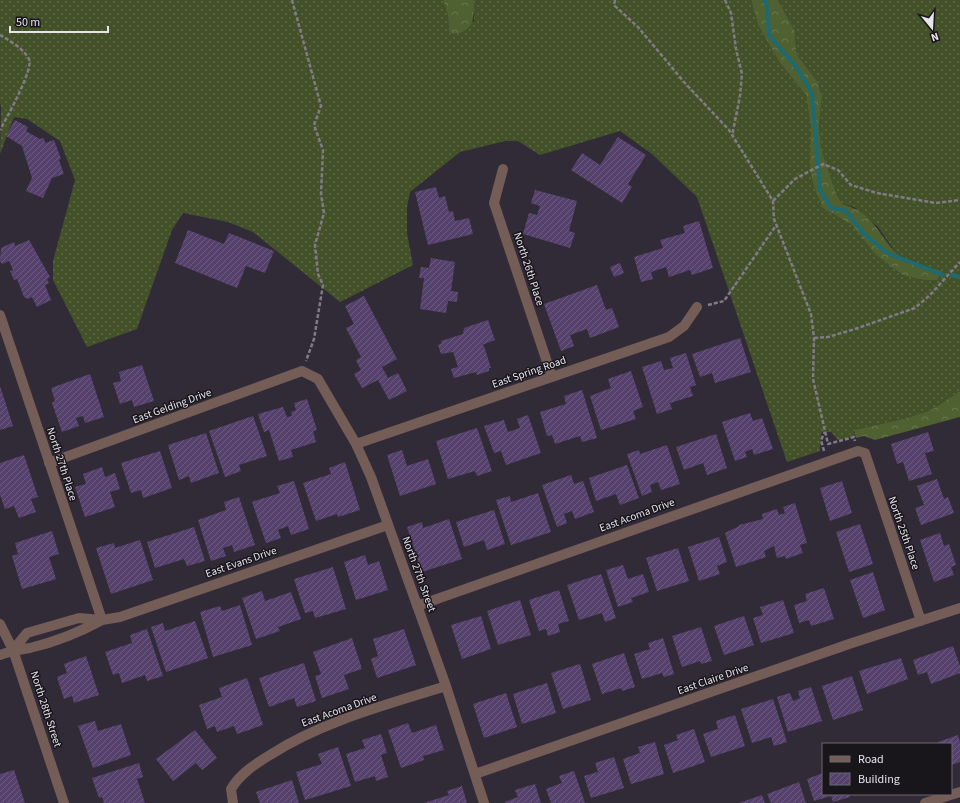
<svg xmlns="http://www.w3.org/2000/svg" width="960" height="803" viewBox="0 0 960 803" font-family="'Source Sans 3',sans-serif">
<defs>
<pattern id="grass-dots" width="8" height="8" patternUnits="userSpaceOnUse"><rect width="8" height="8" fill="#435129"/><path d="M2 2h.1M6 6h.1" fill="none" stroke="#5e6a48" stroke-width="1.8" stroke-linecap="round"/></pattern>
<pattern id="forest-crowns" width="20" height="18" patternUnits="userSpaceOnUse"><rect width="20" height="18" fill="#4f6031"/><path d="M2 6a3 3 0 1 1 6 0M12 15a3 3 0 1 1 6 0" fill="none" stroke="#68774f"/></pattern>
<pattern id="building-hatch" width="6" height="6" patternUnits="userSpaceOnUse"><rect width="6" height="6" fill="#55416c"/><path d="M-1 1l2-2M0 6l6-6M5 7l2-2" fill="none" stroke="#6d5c81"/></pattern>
</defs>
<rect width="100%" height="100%" fill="#312b38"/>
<!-- grass -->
<path fill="url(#grass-dots)" d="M0,0H443L448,16L449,30L474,21V0H751L758,25L780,63L806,95L823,208L852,225L874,253L937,280L943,271L922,266L898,256L878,227L854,207L842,204L836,193L821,148L819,126L822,96L817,81L798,56L796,49L795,31L778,0H960V391L931,410L907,418L854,430L855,436L838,440L831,432H823L821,434L820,451L787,462L697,197L652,154L620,131L540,155L518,141H505L460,152L410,192L407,207V233L413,265L340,302L253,232L228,222L183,213L172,230L137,329L87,347L53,280V261L75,180L60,141L27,119L14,117L0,154L1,106L0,104Z"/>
<!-- forest -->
<path fill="url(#forest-crowns)" d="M443,0H474C474,18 475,31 454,34L449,31L448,16Z
M751,0H778L795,31L796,49L798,56L817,81L822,96L819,126L821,148L836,193L842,204C873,212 878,234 897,254C905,263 931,268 943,271L937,280H925L903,275L874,253L852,225L823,208L813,183L810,168L811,129L806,95L780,63L758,25Z
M960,391V417L875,440L864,436L856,438L854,430L907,418L931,410Z"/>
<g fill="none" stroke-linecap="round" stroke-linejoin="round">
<!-- stream -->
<path stroke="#1e6a73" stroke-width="4" d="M764,0L767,5L769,35L797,68L812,93L820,190L831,208L846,211L864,234L887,253L943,275
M952,275L960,277"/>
</g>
<!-- building -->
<path fill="url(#building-hatch)" d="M15,120L28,127L26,131L31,134L40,139L44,138L45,143L54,140L61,159L59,160L64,174L52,178L43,198L26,191L32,178L22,146L6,136Z
M618,137L646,155L628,184L632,187L622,203L571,170L582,153L600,165Z
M436,187L439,198L445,196L449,212L453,211L455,221L469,218L473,234L428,245L415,192Z
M535,190L577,201L569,231L575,233L570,248L523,234L529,213L537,215L540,206L531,203Z
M699,221L713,268L692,275L690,270L669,277L666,267L651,272L653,279L641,282L634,257L663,248L660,240L685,233L683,226Z
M188,230L224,244L229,233L274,251L265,273L246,266L237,288L175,263Z
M29,240L50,277L47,279L49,283L45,285L51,300L37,307L32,297L28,299L24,297L17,279L14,280L10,271L13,270L9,261L2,264L0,261L1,248L14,242L15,246Z
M431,258L455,262L451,291L458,292L457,302L448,301L446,313L420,309L424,278H419L421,267L429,268Z
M620,263L624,273L614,277L610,267Z
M597,285L606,310L612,308L619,327L590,338L587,329L570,335L574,346L561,351L544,304Z
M364,296L397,359L382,367L388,378L398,373L407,391L389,400L378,380L362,388L354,374L361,370L356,360L361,357L346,328L354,324L345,306Z
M488,320L495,340L482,345L484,346L491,368H489V371L477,375L476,372L454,378L451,369L458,367L453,352L441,354L438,345L442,343L441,341L463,334L464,328Z
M740,338L751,372L715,383L712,373L700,377L692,354Z
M686,353L696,385L690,387L693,396L670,403L672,409L657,414L642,367L661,361L664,370L673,368L670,358Z
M142,365L154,401L134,407L132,400L120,404L113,383L121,381L119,372Z
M631,371L643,407L633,411L636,419L601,430L590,396L611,388L608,379Z
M90,374L104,417L85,423L83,416L76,418L79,426L62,432L52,403L55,401L51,388Z
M0,386L13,426L0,430Z
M582,390L597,438L582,442L580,436L555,444L552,435L547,436L540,412L566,404L564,396Z
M307,399L317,430L313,431L316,442L291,450L293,457L279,461L269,430L264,432L258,414L283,407L287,417L292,416L291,412L296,410L294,403Z
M750,413L753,421L762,418L773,449L754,455L752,449L745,452L747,457L735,461L722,422Z
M528,415L541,453L506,465L501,451L494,453L484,426L504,420L508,432L520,428L517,419Z
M253,416L267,456L239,465L241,471L225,477L209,431Z
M477,428L492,471L477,476L475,471L448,479L436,441Z
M928,432L934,451L925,453L932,474L909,481L903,462L897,464L891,444Z
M206,433L219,473L191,483L189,476L179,480L168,445Z
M716,434L727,468L707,475L703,463L684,470L676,447Z
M667,445L680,484L661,490L658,482L650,485L652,492L642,496L627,454L639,450L640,454Z
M402,450L407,466L428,459L436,484L400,496L387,455Z
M160,451L172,488L143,498L141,490L131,493L121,463Z
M24,455L38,497L31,499L36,512L19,518L14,506L5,509L0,495V463Z
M345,462L360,510L338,517L337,514L316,521L303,483L331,474L329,468Z
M627,465L639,498L620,505L616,494L596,501L589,478Z
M102,467L105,477L115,473L120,489L110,492L115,507L85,517L75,487L86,484L83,474Z
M571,475L574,484L583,481L594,512L575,519L572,511L564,514L567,523L557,527L542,485Z
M937,479L944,499L948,497L954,513L921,525L915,508L924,505L917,486Z
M294,481L309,529L291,535L288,526L278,530L281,538L266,543L252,502L280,493L277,486Z
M842,481L852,513L830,521L820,488Z
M538,493L551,532L511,545L496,500L510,496L511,502Z
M239,497L255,545L234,552L232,545L223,548L226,556L211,561L198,520L226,510L224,502Z
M795,503L807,543L800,545L803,553L786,559L785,556L777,558L774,546L764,551L766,557L736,567L725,533L739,526V525L763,519L762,514L777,509L779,515L785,513L783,507Z
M494,510L505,544L487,550L484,540L464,547L456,522Z
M449,519L462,559L422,572L407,527L422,522L423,528Z
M860,524L873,564L849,572L836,532Z
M194,527L205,561L187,566L184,559L155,568L147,542Z
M52,531L59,554L49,557L56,579L22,589L12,556L18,554L15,543Z
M940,533L944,546L949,544L956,565L951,567L954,575L934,582L920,540Z
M719,537L727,562L717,566L720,574L699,581L688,547Z
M140,540L153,580L111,594L96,548L114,543L115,548Z
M678,548L689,581L657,591L646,558Z
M365,555L368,565L379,561L388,590L356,600L344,562Z
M623,565L628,579L643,574L649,592L631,598L633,602L618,607L606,570Z
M333,567L346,609L315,618L313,611L305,613L294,579Z
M873,572L885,610L863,618L850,580Z
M601,574L616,618L605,622L602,613L579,620L567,585Z
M824,588L834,619L811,626L809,620L799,623L794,605L807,601L805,594Z
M559,590L569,621L558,624L560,632L548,636L546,629L539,631L529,600Z
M262,591L265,601L291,592L301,619L278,627L280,631L256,639L242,598Z
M520,600L531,635L498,645L487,611Z
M783,600L794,633L761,643L753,618L763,615L760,607Z
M240,605L252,645L213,657L200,612L220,606L222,611Z
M481,616L491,649L462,659L451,625Z
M744,616L754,645L724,655L714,626Z
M195,621L208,658L166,672L151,627L163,623L165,631Z
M701,627L712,661L701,664L700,661L682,667L672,636Z
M147,629L163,676L147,681L145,675L122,683L119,673L113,675L105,652L132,643L130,635Z
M404,629L416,665L377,678L371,659L378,656L373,639Z
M352,638L362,669L344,675L349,689L322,698L315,676L321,674L313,652Z
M663,638L674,674L664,677L662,673L642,679L634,654L650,649L648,643Z
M953,646L960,666V673L931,684L927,672L918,675L913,660Z
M624,653L635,687L622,691L621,688L602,694L592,664Z
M86,656L99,695L74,703L72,696L64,699L57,677L67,673L64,664Z
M901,658L908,679L867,694L859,671Z
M304,663L316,701L297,707L294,698L269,707L259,678Z
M580,664L591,700L563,709L551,673Z
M852,676L863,710L833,720L822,686Z
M247,678L263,725L237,734L234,726L217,732L215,726L207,729L199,705L222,697L219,688Z
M547,683L556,713L522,724L513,694Z
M811,687L822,721L788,732L777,697L790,693L793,701L800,698L798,691Z
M506,693L517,727L484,738L473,704Z
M773,699L787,742L774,746L771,737L752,743L741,709Z
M735,715L745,746L711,757L703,734L718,729L716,721Z
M95,721L98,731L121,724L131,755L93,768L78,726Z
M408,723L412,733L436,725L444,750L423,756L424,760L401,768L388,730Z
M694,729L705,762L673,773L664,745L678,740L676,735Z
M195,730L217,758L202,770L196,763L173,781L156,759Z
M381,734L387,753L381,755L388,777L376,781L375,776L355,782L346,754L365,748L362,740Z
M958,735L960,742V762L951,765V744H939L938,742Z
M655,742L664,774L631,784L623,759L640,753L638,747Z
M338,747L351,786L305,800L296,772L322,764L318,754Z
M614,757L624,788L591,798L584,776L598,772L595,763Z
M139,763L143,777L137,779L145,803H104L102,797L99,798L92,778Z
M14,770L25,803H0V774Z
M574,771L585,803H551L546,789L562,783L559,776Z
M823,773V794H849L850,797L833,802L831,796L814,801L807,779Z
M292,780L299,803H260L256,792Z
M799,782L806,803H771L767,794Z
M535,784L541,803H506L505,802L518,797L515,790Z
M462,786L467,803H424L449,795L447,791Z
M762,795L765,803H739Z"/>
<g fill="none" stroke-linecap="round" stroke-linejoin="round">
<!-- path -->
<path stroke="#807b86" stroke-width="2.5" stroke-dasharray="4 2" stroke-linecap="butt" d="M292,0L321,106L314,125L323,150L321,194L324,213L315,245L318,274L323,285L314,339L306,361
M615,0L614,5L638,27L684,82L729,130L773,201L774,219L811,314L814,338L813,379L828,444L854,437L855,441
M725,0L731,13L736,49L742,74L740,96L732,136
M0,35C10,41 23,48 29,59C34,69 6,119 0,130
M773,201L795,179L823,164L838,170L851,185L877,193L936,203L960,200
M708,305L724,301L777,224
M814,338L828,337L855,329L915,308L930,295L960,262
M824,451L821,440L825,432"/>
<!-- minor -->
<path stroke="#745c57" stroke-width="10" d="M503,169L494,203L552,377
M0,315L102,620
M356,444L669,337L684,326L697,307
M49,463L302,371L318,379L356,444L371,477L446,686L484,803
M417,606L858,451L865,453L921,621
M0,624L13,650L64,803
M13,650L27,633L79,618L102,620L120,617L388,525
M0,655C10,651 20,650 30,648C55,642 80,632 102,620
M475,774L852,643L960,608
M233,803L231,789C240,774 255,764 270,755C323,721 386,705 446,686
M925,803L960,792"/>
</g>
<g text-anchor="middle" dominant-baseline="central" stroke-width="3" stroke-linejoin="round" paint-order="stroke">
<!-- street labels -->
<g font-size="11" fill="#e7e4ec" stroke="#18151b">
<text transform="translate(529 269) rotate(72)">North 26th Place</text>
<text transform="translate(529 372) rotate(-19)">East Spring Road</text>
<text transform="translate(172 406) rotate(-20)">East Gelding Drive</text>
<text transform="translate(62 464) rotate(72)">North 27th Place</text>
<text transform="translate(637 515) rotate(-20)">East Acoma Drive</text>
<text transform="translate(904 533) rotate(71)">North 25th Place</text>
<text transform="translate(241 562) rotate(-19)">East Evans Drive</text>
<text transform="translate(419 574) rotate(70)">North 27th Street</text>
<text transform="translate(713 679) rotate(-19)">East Claire Drive</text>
<text transform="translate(46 709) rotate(72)">North 28th Street</text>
<text transform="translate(339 710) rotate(-20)">East Acoma Drive</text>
</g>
</g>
<!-- legend -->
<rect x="822" y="743" width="130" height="52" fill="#18151b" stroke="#6b686f"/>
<rect x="830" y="756" width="20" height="6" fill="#745c57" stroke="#6b686f"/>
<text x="858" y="763" font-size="12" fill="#e7e4ec">Road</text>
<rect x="830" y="773" width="20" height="12" fill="url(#building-hatch)" stroke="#6b686f"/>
<text x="858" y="783" font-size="12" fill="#e7e4ec">Building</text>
<!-- north arrow -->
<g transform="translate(932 28) rotate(162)" stroke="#18151b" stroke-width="3" paint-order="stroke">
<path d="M0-3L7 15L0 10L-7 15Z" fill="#e7e4ec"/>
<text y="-6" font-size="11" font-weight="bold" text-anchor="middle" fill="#e7e4ec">N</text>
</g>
<!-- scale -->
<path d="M10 26v6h98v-6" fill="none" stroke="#e7e4ec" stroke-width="2"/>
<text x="16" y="26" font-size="12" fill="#e7e4ec" stroke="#18151b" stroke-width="3" paint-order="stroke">50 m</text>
</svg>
